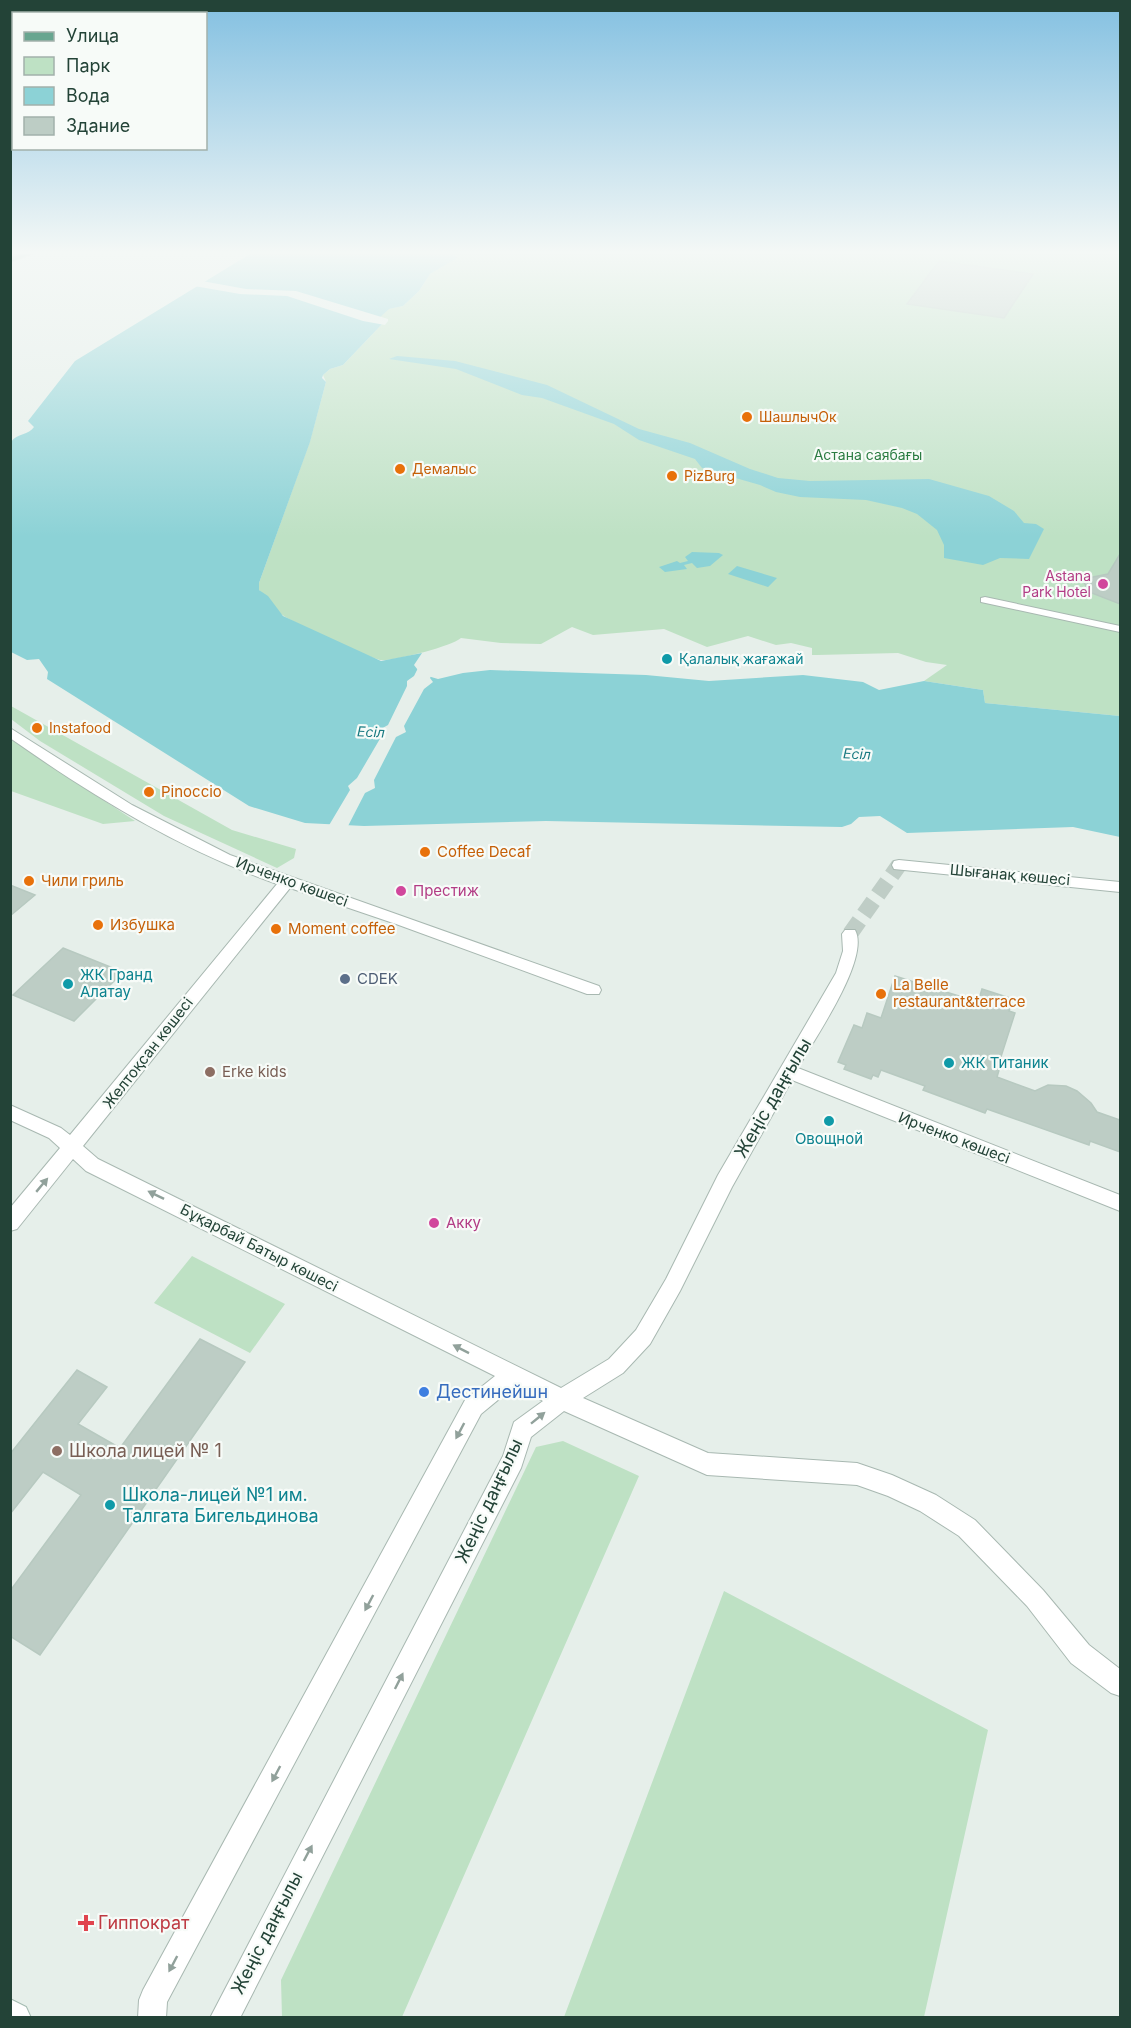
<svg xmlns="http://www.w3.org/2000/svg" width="1131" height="2028" viewBox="0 0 1131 2028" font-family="Inter,sans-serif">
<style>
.green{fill:#bee1c4}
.water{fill:#8cd2d6}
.pier{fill:#e6efea}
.building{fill:#bdcdc5;stroke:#b7c9c0;stroke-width:1.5}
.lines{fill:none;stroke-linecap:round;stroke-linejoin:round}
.minor-tunnel{stroke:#bfcdc6;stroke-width:16;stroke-dasharray:16 8;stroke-linecap:butt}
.minor-casing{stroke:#a8b8b1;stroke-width:2}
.secondary-casing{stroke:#a3bbb1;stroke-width:2}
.primary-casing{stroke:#c1cac7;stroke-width:2}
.minor{fill:#fff;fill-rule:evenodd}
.secondary{fill:#fff;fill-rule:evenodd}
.primary{fill:#68a690;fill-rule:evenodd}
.oneway{fill:#91a19b}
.food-dot{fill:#e8710a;stroke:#f7fbf8;stroke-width:2}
.hotel-dot{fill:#d1479c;stroke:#f7fbf8;stroke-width:2}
.culture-dot{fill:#0f9aa8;stroke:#f7fbf8;stroke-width:2}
.service-dot{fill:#5c6f8a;stroke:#f7fbf8;stroke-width:2}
.education-dot{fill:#8d6e63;stroke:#f7fbf8;stroke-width:2}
.shop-dot{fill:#3f7fe0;stroke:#f7fbf8;stroke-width:2}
.health-dot{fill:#e0444e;stroke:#f7fbf8;stroke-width:2}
.labels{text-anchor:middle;stroke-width:4.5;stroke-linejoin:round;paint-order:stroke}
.far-food-label{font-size:14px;fill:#c56008;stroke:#f7fbf8;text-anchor:start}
.far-park-label{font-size:14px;fill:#2b7c42;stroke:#f7fbf8}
.far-hotel-label{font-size:14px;fill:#b23c85;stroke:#f7fbf8;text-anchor:end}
.far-culture-label{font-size:14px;fill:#0d838f;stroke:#f7fbf8;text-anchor:start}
.far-water-label{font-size:14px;font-style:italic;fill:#1a7b82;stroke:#f7fbf8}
.food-label{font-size:15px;fill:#c56008;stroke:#f7fbf8;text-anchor:start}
.street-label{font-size:15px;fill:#234337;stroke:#f7fbf8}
.hotel-label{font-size:15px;fill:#b23c85;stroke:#f7fbf8;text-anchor:start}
.culture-label{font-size:15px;fill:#0d838f;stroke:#f7fbf8;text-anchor:start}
.service-label{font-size:15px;fill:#4e5e75;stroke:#f7fbf8;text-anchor:start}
.education-label{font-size:15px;fill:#785e54;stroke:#f7fbf8;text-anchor:start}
.near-street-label{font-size:18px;fill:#234337;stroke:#f7fbf8}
.near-shop-label{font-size:18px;fill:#366cbe;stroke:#f7fbf8;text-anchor:start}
.near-education-label{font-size:18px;fill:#785e54;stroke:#f7fbf8;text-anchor:start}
.near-culture-label{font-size:18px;fill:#0d838f;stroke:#f7fbf8;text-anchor:start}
.near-health-label{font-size:18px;fill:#be3a42;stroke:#f7fbf8;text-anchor:start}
</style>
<rect width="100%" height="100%" fill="#e6efea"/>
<path class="green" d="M456,254H1120V716L985,703L983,690L924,681L947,665L926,662L898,653L817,655H812V648L791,643L776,645L748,636L707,647L664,629L593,635L572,627L541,644L501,643L461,638C452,646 395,661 381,660C374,660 294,623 284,616C273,610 269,597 259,590V583L310,441L326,382L323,375L330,369L343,365L385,321L377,319L388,309L403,306L419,291L430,274L456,258Z
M11,706L232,830L296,849L294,858L277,868L164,816L40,741L11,719Z
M11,739L135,821L103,824L11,791Z
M192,1256L285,1304L250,1353L154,1303Z
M563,1441L639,1476L402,2017H282L281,1980L536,1447Z
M724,1591L988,1730L924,2017H564Z"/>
<path class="water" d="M250,254H457L455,255L457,258L430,274L419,291L403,306L389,309L378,319L385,321L343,365L330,369L323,375L322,378L326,382L310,442L259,583V590L268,596L283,616L381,661L422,653L414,665L421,674L438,679L463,673L490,670L646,675L709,681L803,675L863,682L879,690L924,681L983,690L985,703L1120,716V837L1073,827L907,833L880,816L859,817L851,824L842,827L546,821L364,826L305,823L249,806L47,679L48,672L39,659L27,660L11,652V442C17,433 29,435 34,427L28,421L75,361Z
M397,356L455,361L547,385L639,429L690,443L750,469L778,478L810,481L929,479L989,496L1014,511L1024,523L1036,524L1044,529L1029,559L1000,558L983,565L944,558V545L937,530L917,514L902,508L866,500L800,497L776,492L760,485L711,471L702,468L695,459L639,440L614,424L542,398L522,395L456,369L389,359Z
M692,552L719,553L723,555L710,566L697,568L692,563L684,565L687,569L665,572L659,567L677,561L680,563L688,561L685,557Z
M737,566L777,578L768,587L728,574Z"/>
<path class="pier" d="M202,281L246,289L296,291L388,319V321L385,325L363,321L287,296L240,294L194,286Z
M419,666L423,671L432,674L430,678L433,682L424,689L404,726L406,732L396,737L374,780L375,788L365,793L347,828L328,827L350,790L348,786L357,778L381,737L379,733L381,729L388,725L407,686V681L414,676Z"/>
<path class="building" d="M939,261L1033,274L1004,318L907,304Z
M1120,554V604L1089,592L1084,582L1088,578L1108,574Z
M10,885L35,895L10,916Z
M63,948L123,972L74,1021L13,995Z
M895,976L978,1002L982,989L1013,999L1009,1011L1015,1013L998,1066L1000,1067L997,1077L1035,1091L1048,1085L1066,1086L1077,1091L1091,1103L1097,1112L1120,1120V1152L1090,1141L1089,1145L987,1109L985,1113L923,1090L925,1086L881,1070L878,1077L873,1075L871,1079L844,1069L846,1065L838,1062L854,1025L862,1028L867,1013L881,1018Z
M200,1339L245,1362L40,1655L10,1636V1591L81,1495L43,1472L10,1514V1454L77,1370L107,1387L78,1424L120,1448Z"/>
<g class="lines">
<path class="minor-tunnel" d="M850,934L899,865"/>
<defs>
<path id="minor" d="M985,597L1120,626V632L981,602V598Z
M10,728L132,805L230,855L599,986L601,990L599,994H587L396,924L290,888L83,1146L98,1159L561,1388L609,1359L636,1330L666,1279L718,1175L836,973L843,951L842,934L845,930H855C871,958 813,1041 798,1068L1120,1195V1211L792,1080L732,1187L680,1291L650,1344L623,1373L583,1398L708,1453L857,1463L892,1475L936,1495L975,1520L1043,1590L1089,1645L1120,1669V1696L1111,1693L1071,1663L1027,1606L959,1536L920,1511L888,1496L857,1485L707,1475L564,1411L531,1437L521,1468L240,2018H210L503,1456L514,1422L543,1401L515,1386L481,1414L167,2002L166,2018H138L139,2000L143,1990L465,1400L495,1376L86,1171L73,1159L17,1229L10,1231V1208L60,1148L49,1138L10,1120V1105L61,1128L70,1135L277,884C181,850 94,797 10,738Z
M899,860L1120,882V892L894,869L892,865L894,861Z"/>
<path id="secondary" d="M10,1999L26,2007L31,2018H10Z"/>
<path id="primary" d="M22,254H32L10,262V257Z"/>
</defs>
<use href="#minor" class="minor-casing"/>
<use href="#secondary" class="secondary-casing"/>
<use href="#primary" class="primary-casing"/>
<use href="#minor" class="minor"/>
<use href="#secondary" class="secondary"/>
<use href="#primary" class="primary"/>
</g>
<defs><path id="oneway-solid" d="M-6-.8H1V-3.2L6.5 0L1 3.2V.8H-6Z" transform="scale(1.5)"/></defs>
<g class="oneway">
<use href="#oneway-solid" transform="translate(42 1185) rotate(-50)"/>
<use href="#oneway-solid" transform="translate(156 1195) rotate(-154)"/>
<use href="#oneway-solid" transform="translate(461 1349) rotate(-153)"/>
<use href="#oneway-solid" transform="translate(538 1418) rotate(-39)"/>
<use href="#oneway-solid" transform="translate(460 1431) rotate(118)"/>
<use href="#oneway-solid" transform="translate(369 1603) rotate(118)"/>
<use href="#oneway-solid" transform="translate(399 1681) rotate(-63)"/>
<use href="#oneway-solid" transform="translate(276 1774) rotate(118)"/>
<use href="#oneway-solid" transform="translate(308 1853) rotate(-62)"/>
<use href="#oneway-solid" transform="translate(173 1964) rotate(118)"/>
</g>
<linearGradient id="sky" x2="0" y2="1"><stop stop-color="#83c0e1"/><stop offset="0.47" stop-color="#f4f8f6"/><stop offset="1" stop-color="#f4f8f6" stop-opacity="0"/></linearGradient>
<rect width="1131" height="537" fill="url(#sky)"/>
<g class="food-dot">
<circle cx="747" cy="417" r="6"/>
<circle cx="400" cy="469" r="6"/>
<circle cx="672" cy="476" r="6"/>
<circle cx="37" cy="728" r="6"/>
<circle cx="149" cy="792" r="6"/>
<circle cx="425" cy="852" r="6"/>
<circle cx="29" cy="881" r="6"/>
<circle cx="98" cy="925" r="6"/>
<circle cx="276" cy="929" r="6"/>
<circle cx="881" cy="994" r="6"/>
</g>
<g class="hotel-dot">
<circle cx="1103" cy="584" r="6"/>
<circle cx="401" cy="891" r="6"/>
<circle cx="434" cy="1223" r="6"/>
</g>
<g class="culture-dot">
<circle cx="667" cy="659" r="6"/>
<circle cx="68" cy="984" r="6"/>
<circle cx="949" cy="1063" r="6"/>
<circle cx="829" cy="1121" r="6"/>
<circle cx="110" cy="1505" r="6"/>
</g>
<circle class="service-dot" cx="345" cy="979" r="6"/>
<g class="education-dot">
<circle cx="210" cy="1072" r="6"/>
<circle cx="57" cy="1451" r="6"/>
</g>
<circle class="shop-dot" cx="424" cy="1392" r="6"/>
<path class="health-dot" d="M83 1914h6v6h6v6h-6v6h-6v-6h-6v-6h6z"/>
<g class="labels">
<g class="far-food-label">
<text x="759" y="422">ШашлычОк</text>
<text x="412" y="474">Демалыс</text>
<text x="684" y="481">PizBurg</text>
<text x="49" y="733">Instafood</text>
</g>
<g class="far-park-label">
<text x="868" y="460">Астана саябағы</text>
</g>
<g class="far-hotel-label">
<text x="1091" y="581">Astana<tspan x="1091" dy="16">Park Hotel</tspan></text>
</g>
<g class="far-culture-label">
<text x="679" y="664">Қалалық жағажай</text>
</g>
<g class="far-water-label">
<text transform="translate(371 732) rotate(3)" y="5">Есіл</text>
<text transform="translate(857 754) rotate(3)" y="5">Есіл</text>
</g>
<g class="food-label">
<text x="161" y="797">Pinoccio</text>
<text x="437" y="857">Coffee Decaf</text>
<text x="41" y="886">Чили гриль</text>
<text x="110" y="930">Избушка</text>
<text x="288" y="934">Moment coffee</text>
<text x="893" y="990">La Belle<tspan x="893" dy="17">restaurant&amp;terrace</tspan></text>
</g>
<g class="street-label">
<text transform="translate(1010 875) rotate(5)" y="5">Шығанақ көшесі</text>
<text transform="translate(292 882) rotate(20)" y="5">Ирченко көшесі</text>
<text transform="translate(148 1053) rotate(-52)" y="5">Желтоқсан көшесі</text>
<text transform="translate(954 1138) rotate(21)" y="5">Ирченко көшесі</text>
<text transform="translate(259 1248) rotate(27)" y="5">Бұқарбай Батыр көшесі</text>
</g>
<g class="hotel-label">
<text x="413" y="896">Престиж</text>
<text x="446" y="1228">Акку</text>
</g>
<g class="culture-label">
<text x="80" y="980">ЖК Гранд<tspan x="80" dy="17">Алатау</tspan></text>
<text x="961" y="1068">ЖК Титаник</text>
<text x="829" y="1144" text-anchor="middle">Овощной</text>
</g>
<g class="service-label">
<text x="357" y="984">CDEK</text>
</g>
<g class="education-label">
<text x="222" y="1077">Erke kids</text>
</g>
<g class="near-street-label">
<text transform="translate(773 1098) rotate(-60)" y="6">Жеңіс даңғылы</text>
<text transform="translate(489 1501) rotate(-65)" y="6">Жеңіс даңғылы</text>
<text transform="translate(267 1933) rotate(-63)" y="6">Жеңіс даңғылы</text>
</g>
<g class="near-shop-label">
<text x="436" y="1398">Дестинейшн</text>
</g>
<g class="near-education-label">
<text x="69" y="1457">Школа лицей № 1</text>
</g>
<g class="near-culture-label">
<text x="122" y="1501">Школа-лицей №1 им.<tspan x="122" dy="21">Талгата Бигельдинова</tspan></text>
</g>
<g class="near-health-label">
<text x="98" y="1929">Гиппократ</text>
</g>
</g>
<rect width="1131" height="2028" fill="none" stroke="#234337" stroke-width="24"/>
<rect x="12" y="12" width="195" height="138" fill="#f7fbf8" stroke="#a2b1ab" stroke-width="1.5"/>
<rect x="24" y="32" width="30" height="9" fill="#68a690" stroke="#a2b1ab" stroke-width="1.5"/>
<text x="66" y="42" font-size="18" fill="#234337">Улица</text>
<rect x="24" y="57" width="30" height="18" fill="#bee1c4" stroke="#a2b1ab" stroke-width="1.5"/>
<text x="66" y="72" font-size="18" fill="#234337">Парк</text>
<rect x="24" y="87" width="30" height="18" fill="#8cd2d6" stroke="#a2b1ab" stroke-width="1.5"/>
<text x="66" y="102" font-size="18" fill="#234337">Вода</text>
<rect x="24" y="117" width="30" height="18" fill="#bdcdc5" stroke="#a2b1ab" stroke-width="1.5"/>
<text x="66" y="132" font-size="18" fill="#234337">Здание</text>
</svg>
